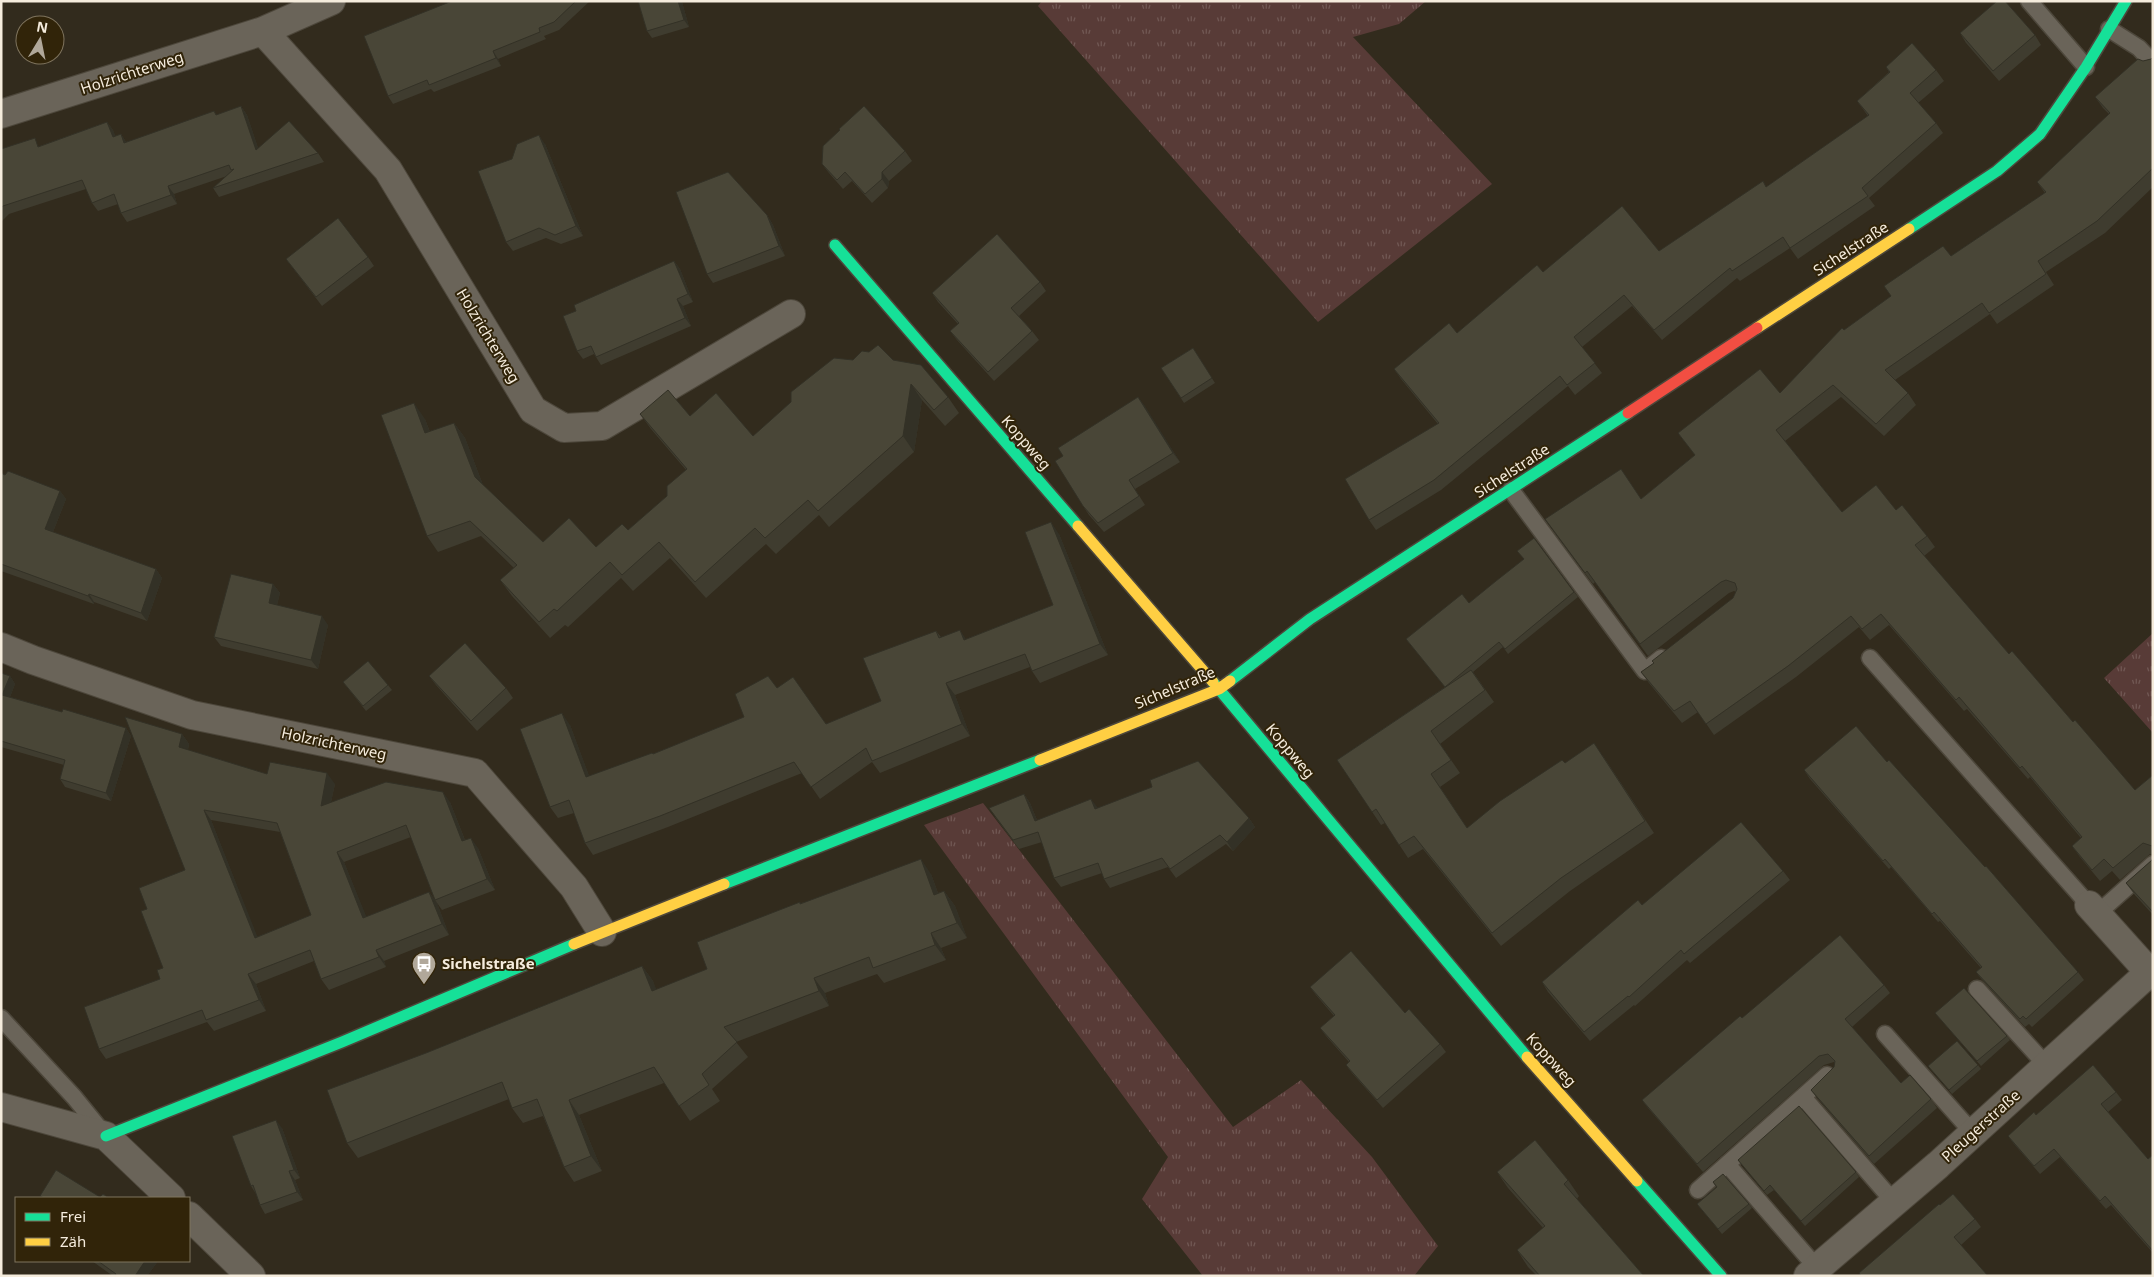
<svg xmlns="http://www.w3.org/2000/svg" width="2154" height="1277" viewBox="0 0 2154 1277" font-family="'Noto Sans',sans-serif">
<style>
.grass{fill:url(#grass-tufts)}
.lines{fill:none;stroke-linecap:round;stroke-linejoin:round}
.lane-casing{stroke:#4d473b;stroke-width:19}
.street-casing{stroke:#4d473b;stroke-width:30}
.fast-casing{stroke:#4d473b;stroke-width:14}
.slow-casing{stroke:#4d473b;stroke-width:14}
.jam-casing{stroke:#4d473b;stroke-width:14}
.lane{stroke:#6a6459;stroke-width:16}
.street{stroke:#6a6459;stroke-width:28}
.fast{stroke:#16e098;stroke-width:11}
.slow{stroke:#ffcf43;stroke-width:11}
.jam{stroke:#f24e42;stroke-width:11}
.wall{fill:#3f3c2f;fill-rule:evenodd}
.shaded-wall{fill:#333126}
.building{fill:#494637;stroke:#333126;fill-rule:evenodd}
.labels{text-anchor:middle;stroke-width:4;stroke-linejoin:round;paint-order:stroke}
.street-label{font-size:15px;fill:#f5ecdd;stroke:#312409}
.poi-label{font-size:15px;font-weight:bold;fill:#f5ecdd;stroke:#312409;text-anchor:start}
</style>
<defs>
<pattern id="grass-tufts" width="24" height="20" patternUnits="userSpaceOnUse" patternTransform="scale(1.25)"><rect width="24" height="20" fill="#583b37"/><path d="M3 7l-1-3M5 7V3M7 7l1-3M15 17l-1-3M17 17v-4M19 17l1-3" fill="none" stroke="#715854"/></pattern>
</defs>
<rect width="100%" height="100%" fill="#322b1d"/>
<path class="grass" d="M1042,1H1426L1399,24L1353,37L1492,184L1318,322L1038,6Z
M2153,633V733L2104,678Z
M983,803L1233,1127L1301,1080L1372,1157L1438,1246L1414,1276H1203L1142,1199L1168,1157L924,825Z"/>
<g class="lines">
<defs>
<path id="lane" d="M2029,1L2086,67
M2109,29L2139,48L2153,63
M1511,490L1645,671L1661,658
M1870,658L2089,905
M2097,914L2153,864
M1977,989L2047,1066
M1,1018L74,1097L104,1134
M1885,1034L1973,1133
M1803,1097L1894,1202
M1727,1164L1817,1268
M1698,1190L1827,1075"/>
<path id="street" d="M263,31L388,170L533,410L564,428L602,426L791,314
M1,114L263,31L331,1
M1,647L33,660L192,715L475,773L574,887L602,932
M2089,905L2149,972
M1,1107L106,1136L171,1198
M189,1216L251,1276
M1808,1276L1938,1165L2153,969"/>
<path id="fast" d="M1909,229L1997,171L2040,134L2086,67L2126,1
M835,245L1078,526
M1230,681L1310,619L1628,413
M1213,682L1527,1057
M724,884L1040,760
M106,1136L342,1042L574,944
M1637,1181L1721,1276"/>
<path id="slow" d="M1757,328L1909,229
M1078,526L1213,682
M1040,760L1219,689L1230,681
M574,944L724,884
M1527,1057L1637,1181"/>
<path id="jam" d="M1628,413L1757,328"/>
</defs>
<use href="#lane" class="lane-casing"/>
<use href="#street" class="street-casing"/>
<use href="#fast" class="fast-casing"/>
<use href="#slow" class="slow-casing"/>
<use href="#jam" class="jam-casing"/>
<use href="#lane" class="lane"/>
<use href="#street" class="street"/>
<use href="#fast" class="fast"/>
<use href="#slow" class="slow"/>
<use href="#jam" class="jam"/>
</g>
<path class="wall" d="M452,1H590L559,30L544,36L546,39L498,59L501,66L434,92L431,89L393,104L388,96Z
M638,1H685L682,2L689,27L652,38L647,31Z
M1960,33L2035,35L2041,45L1999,81L1966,43Z
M2153,57V187L2105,233L2046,272L2054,285L1997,324L1990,314L1895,380L1908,393L1916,405L1884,436L1841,397L1785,441L1842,512L1896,510L1927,536L1935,547L1924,556L2009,654L2135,790L2153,775V855L2150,854L2120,880L2112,871L2100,881L2080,857L2072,846L2081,838L2030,777L2028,779L1967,709L1964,711L1889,625L1870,640L1859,627L1796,677L1714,735L1698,712L1682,723L1649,683L1641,672L1654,663L1733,598L1736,592L1734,591L1729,593L1648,656L1595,582L1593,584L1553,531L1629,481L1641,499L1695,455L1678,433L1780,393L1844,330L1951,256L2045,193L2037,182L2109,114L2103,108L2095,97L2143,61L2151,59Z
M1886,67L1936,70L1944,81L1918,103L1936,123L1943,133L1869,198L1875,206L1798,259L1790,248L1740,281L1737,278L1662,340L1632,306L1582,347L1602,373L1575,395L1568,386L1441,490L1376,530L1369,520L1438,424L1401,379L1394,369L1457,333L1543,272L1659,251L1766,187L1868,116L1857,101L1889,72Z
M241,106L247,115L258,148L318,153L324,162L219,197L213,188L227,176L174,194L177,204L127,222L121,213L118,204L98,211L92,203L86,189L9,214L1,222V149L40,146L107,122L113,130L115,136L121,134L126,142L217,115Z
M839,129L905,151L912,161L889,181L888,188L872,203L852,181L843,189L829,173L822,164L840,131Z
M545,144L583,236L561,244L546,238L513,251L506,242L512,159Z
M767,215L773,225L785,256L713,283L707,274Z
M368,257L374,266L322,306L286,259Z
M674,261L680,269L693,302L683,306L691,326L601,365L594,354L583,359L577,351L576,311Z
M1040,282L1046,291L1019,316L1032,331L1039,340L994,381L957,340L950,331L958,324L938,302L932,293Z
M1193,348L1215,383L1184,403L1161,368Z
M853,360H893L948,397L959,413L945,426L922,400L914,452L829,527L819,515L776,554L766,544L706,598L670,558L633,591L621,578L568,627L565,625L550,638L512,596L500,580L514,568L481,536L438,552L427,536L425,419L430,432L454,423L465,438L483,485L543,542L596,547L628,530L667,496L686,470L651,429L640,414L690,416L753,436Z
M1138,397L1180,462L1135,489L1145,505L1104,532L1089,515L1083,506L1063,456Z
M1,473L5,475L60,491L66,499L53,532L156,569L162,578L147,621L94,602V604L1,571Z
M1059,534L1108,655L1040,683L1032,671L1030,667L955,695L970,736L880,773L872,762L820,799L802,773L668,827L593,855L585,843L574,813L558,818L550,807L570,725L589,776L653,754L744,717L826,724L881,701L936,631L941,637L966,639L1053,605Z
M1534,538L1578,597L1508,654L1503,647L1473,672L1494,702L1440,744L1460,773L1440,787L1467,828L1565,763L1603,756L1654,833L1570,891L1501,946L1423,849L1408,858L1385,823L1381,825L1337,760L1445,687L1406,639L1469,603L1524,559Z
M273,584L280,593L277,605L328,625L318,669L221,646L214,637Z
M1,673L10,676L15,684L10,697L62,712L126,728L131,736L111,801L65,787L60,779L64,765L1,747Z
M429,676L506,688L513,698L477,731L436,685Z
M343,682L388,685L392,690L366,711Z
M182,734L189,744L188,750L267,774L335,784L331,802H450L465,840L478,848L495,890L442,910L435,900L411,837L344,862L366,917L429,892L437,903L449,935L384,961L386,967L329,990L321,979L314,961L256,984L266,1011L214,1031L207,1022L106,1059L99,1049L160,979L163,968L147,909L185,870ZM211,820L280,832L311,915L257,937Z
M1887,762L1985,867L2078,972L2084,980L2032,1027L2029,1024L2025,1027L1982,980L1976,972L1981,968L1940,921L1938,922L1891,867L1889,869L1810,779L1804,770Z
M1024,794L1030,803L1037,820L1098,808L1249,818L1255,827L1233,851L1226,844L1176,878L1168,867L1110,888L1104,879L1102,873L1061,887L1054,878L1042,842L1019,849L995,817Z
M2153,858V915L2134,894L2126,883L2152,860Z
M1783,871L1790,880L1690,963L1687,960L1635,1006L1634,1005L1590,1041L1548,992L1542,982L1642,905Z
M931,874L938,893L944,891L955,906L967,938L941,948L946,960L884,983L877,974L825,993L829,1006L736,1042L748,1057L712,1089L720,1101L690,1121L664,1083L579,1115L602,1171L574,1182L564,1167L543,1116L523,1123L512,1108L509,1099L358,1158L347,1143L426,1053L642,966L653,981L656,990L707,969L801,903Z
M1884,985L1890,993L1852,1027L1901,1083L1931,1099L1937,1108L1874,1164L1817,1098L1811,1090L1834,1067L1835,1063L1834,1062L1824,1065L1703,1172L1648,1108L1642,1100L1742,1018Z
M1310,987L1405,1013L1440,1044L1446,1052L1383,1108L1352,1073L1346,1065L1349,1062L1326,1036L1320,1028L1334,1016L1316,995Z
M1935,1013L2007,1036L2010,1040L1981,1066Z
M1978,1065L1981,1069L1952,1094L1928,1066Z
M2116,1092L2122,1100L2108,1112L2148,1159L2153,1155V1253L2111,1205L2106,1209L2060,1157L2040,1174L2014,1144L2008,1136L2036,1115Z
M282,1128L300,1178L295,1180L303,1200L265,1214L260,1205L256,1194L251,1186Z
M1738,1160L1856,1172L1859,1177L1805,1226L1774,1190L1767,1195Z
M1497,1172L1568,1180L1579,1196L1577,1199L1644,1276H1537L1528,1267L1517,1250L1543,1228L1508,1188Z
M1713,1182L1749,1204L1752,1208L1722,1234L1697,1204L1716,1187Z
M1940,1205L1975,1219L1981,1227L1961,1245L1859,1273Z
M92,1261H158L147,1276H113Z"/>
<path class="shaded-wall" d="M678,1H681L682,2L689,27L684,20Z
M493,51L498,59L501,66L496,58Z
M241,106L247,115L262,159L256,150Z
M107,122L113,130L119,145L113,137Z
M121,134L126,142L124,143Z
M539,135L545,144L583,236L576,226Z
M882,172L889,181L888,188L882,179Z
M168,186L174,194L177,204L171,195Z
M767,215L773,225L785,256L779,246Z
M674,261L680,269L693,302L688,294Z
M677,299L683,306L691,326L685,318Z
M911,384L922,400L914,452L903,436Z
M1138,397L1145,406L1180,462L1173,453Z
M414,403L425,419L436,449L425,433Z
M454,423L465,438L486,493L475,477Z
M60,491L66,499L51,537L45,529Z
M1051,522L1059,534L1108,655L1100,644Z
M156,569L162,578L147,621L141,613Z
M273,584L280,593L275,613L269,603Z
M89,594L94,602V604L88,596Z
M322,616L328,625L318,669L311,660Z
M960,630L968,642L964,640Z
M10,676L15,684L8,702L2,695Z
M946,683L955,695L970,736L962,724Z
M562,713L570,725L594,789L586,777Z
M126,728L131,736L111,801L106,793Z
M182,734L189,744L186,757L179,747Z
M327,773L335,784L328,816L321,806Z
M443,792L450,802L469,851L462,841Z
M1024,794L1030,803L1041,830L1035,821Z
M1091,799L1098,808L1095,809Z
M204,810L211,820L262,948L255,938Z
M1249,818L1255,827L1233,851L1227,842Z
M471,838L478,848L495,890L487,879Z
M337,852L344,862L371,928L363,918Z
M921,859L931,874L944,910L934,895Z
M944,891L955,906L967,938L957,923Z
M429,892L437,903L449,935L442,924Z
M931,933L941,948L946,960L935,945Z
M376,950L384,961L386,967L379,957Z
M642,966L653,981L663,1007L652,991Z
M248,974L256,984L266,1011L259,1000Z
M814,978L825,993L829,1006L819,991Z
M569,1100L579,1115L602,1171L591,1156Z
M276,1120L282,1128L300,1178L294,1170Z
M289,1171L295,1180L303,1200L297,1192Z
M145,1261H158L147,1276H135Z"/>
<path class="building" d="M452,1H576L554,22L539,28L540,32L493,51L496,58L429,85L427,80L388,96L364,36Z
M638,1H678L684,20L647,31Z
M1997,1H2005L2035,35L1993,71L1960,33Z
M1912,43L1936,70L1910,93L1936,123L1862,188L1868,196L1790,248L1783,237L1732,271L1730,268L1654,330L1624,295L1574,337L1595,363L1567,385L1560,376L1434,480L1369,520L1345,479L1439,423L1394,369L1449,323L1457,333L1537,265L1543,272L1622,206L1659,251L1763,181L1766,187L1869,115L1857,101L1890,72L1886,67Z
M2153,57V168L2097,221L2038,261L2046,274L1989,313L1982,303L1885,370L1908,393L1876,424L1833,385L1776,430L1842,512L1876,485L1896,510L1902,505L1927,536L1915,545L2009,654L2012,651L2073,722L2075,720L2135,790L2153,775V847L2152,846L2143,843L2113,868L2104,859L2092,870L2072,846L2082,837L2022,766L2020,768L1959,697L1956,700L1881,614L1862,629L1851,616L1788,666L1706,724L1690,701L1674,711L1641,672L1654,663L1652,661L1733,598L1737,589L1735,583L1726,580L1721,582L1640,644L1587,571L1585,573L1545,519L1621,469L1641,499L1695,455L1678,433L1760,369L1780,393L1842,328L1844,330L1891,296L1884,286L1943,246L1951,256L2046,192L2037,182L2110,113L2095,97L2138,59L2143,61L2151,59Z
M241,106L256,150L289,121L318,153L213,188L234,169L231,170L229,165L168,186L171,195L121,213L114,194L92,203L82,180L3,206L1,208V149L35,138L38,147L107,122L113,137L121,134L124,143L214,111L216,115Z
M864,106L905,151L882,172V179L865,194L845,172L837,180L822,164L823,146L840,130L839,129Z
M539,135L576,226L555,235L539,228L506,242L478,171L512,159L517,144Z
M728,172L767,215L779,246L707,274L676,192Z
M338,218L368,257L316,297L286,259Z
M997,234L1040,282L1011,308L1032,331L988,372L950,331L959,323L932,293Z
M674,261L688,294L677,299L685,318L596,357L591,346L577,351L563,316L576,311L574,305Z
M878,345L893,360L921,365L948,397L934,410L911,384L903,436L818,511L808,500L765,538L755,528L695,582L659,542L622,575L610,562L557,611L554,609L539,622L500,580L517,565L470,521L427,536L381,415L414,403L425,433L454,423L475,477L543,542L569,518L596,547L622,524L628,530L667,496V486L687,469L640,414L668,390L690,416L716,393L753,436L791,402V392L834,358L853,360L862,351L869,352Z
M1193,348L1212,378L1181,398L1161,368Z
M1138,397L1173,453L1129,480L1139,496L1098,523L1083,506L1055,461L1063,456L1058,448Z
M8,471L60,491L45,529L156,569L141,613L89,594L88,596L1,564V473L5,475Z
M1051,522L1100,644L1032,671L1025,654L946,683L962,724L872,761L866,748L811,787L794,762L660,816L585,843L569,800L550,807L520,729L562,713L586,777L652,753L653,754L744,717L735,694L768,676L777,688L793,677L826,724L881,701L863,658L936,631L939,638L960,630L964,640L1053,605L1025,532Z
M1534,538L1574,592L1505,649L1499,642L1445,687L1406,639L1462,594L1469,603L1496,581L1524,559L1517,551Z
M231,574L273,584L269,603L322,616L311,660L214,637Z
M465,643L506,688L471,721L429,676Z
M368,661L388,685L363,706L343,682Z
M1471,670L1485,690L1431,731L1451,760L1431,774L1467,828L1500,801L1562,760L1565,763L1594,743L1645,821L1561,878L1492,933L1414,836L1399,845L1376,809L1372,812L1337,760Z
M1,673L10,676L2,695L62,712L63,709L126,728L106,793L60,779L65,760L1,741Z
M125,717L182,734L179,747L267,774L270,762L327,773L321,806L386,782L443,792L462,841L471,838L487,879L435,900L406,825L337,852L363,918L429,892L442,924L376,950L379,957L321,979L310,950L248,974L259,1000L206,1020L202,1010L99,1049L84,1007L160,979L157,970L163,968L141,911L147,909L139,888L185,870ZM204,810L277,823L311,915L255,938Z
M1856,726L1887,762L1889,760L1985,867L1986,866L2078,972L2026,1019L2023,1016L2020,1019L1976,972L1982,967L1934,912L1932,914L1885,859L1883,861L1804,770Z
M1198,761L1249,818L1227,842L1220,835L1170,869L1162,858L1104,879L1098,863L1054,878L1038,832L1013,840L989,808L1024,794L1035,821L1091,799L1095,809L1152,787L1150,780Z
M1741,822L1783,871L1684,954L1681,950L1629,997L1628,996L1584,1032L1542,982L1638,900L1642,905Z
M2153,858V911H2152L2126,883L2152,860Z
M921,859L934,895L944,891L957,923L931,933L935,945L873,968L869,957L814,978L819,991L724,1027L737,1042L702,1074L709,1085L679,1106L654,1067L569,1100L591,1156L564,1167L537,1099L512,1108L502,1082L347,1143L327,1090L426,1053L642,966L652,991L707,969L697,942L800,902V904Z
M1840,935L1884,985L1845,1019L1901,1083L1910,1075L1931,1099L1869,1156L1811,1090L1834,1067L1835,1061L1828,1054L1819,1056L1697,1164L1642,1100L1740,1016L1742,1018Z
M1351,951L1405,1013L1409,1009L1440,1044L1377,1100L1346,1065L1350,1061L1320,1028L1335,1015L1310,987Z
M1964,988L2007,1036L1977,1061L1935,1013Z
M1957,1041L1978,1065L1949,1090L1928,1066Z
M2093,1065L2116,1092L2101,1104L2148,1159L2153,1155V1251L2105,1196L2100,1201L2054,1149L2034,1166L2008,1136L2034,1112L2036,1115Z
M1799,1106L1856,1172L1801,1221L1770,1185L1764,1191L1738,1160Z
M276,1120L294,1170L289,1171L297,1192L260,1205L253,1185L251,1186L232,1136Z
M1535,1140L1568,1180L1564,1184L1644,1276H1540L1517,1250L1545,1226L1497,1172Z
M56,1170L100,1197L103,1194L109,1198H44L40,1196Z
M1723,1174L1749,1204L1718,1229L1697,1204L1717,1187L1713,1182Z
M1953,1194L1975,1219L1954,1237L1988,1276H1861L1859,1273L1939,1204L1940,1205Z
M98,1261H145L135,1276H115L116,1274Z"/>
<defs>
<symbol id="bus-pin" viewBox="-11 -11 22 30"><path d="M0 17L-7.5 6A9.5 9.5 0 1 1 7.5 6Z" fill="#b1a89a" stroke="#312409"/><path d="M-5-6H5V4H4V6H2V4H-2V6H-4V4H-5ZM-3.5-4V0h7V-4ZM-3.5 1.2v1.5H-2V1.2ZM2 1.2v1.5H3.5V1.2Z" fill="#fff"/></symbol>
</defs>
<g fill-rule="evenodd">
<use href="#bus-pin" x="410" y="950" width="28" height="38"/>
</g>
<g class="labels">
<g class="street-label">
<text transform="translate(132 73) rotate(-18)" y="5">Holzrichterweg</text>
<text transform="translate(1851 249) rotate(-33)" y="5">Sichelstraße</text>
<text transform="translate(488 336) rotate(59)" y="5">Holzrichterweg</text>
<text transform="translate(1026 443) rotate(49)" y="5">Koppweg</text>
<text transform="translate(1512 471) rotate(-33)" y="5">Sichelstraße</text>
<text transform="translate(1175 688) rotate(-23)" y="5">Sichelstraße</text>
<text transform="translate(334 744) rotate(12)" y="5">Holzrichterweg</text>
<text transform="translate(1290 751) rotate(50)" y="5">Koppweg</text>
<text transform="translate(1551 1060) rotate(48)" y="5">Koppweg</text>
<text transform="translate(1981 1126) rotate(-42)" y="5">Pleugerstraße</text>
</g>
<g class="poi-label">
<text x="442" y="969">Sichelstraße</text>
</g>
</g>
<rect width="2154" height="1277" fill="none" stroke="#f5ecdd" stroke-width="5"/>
<rect x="15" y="1197" width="175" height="65" fill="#312409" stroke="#7f745e"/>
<rect x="25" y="1213" width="25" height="8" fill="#16e098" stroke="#7f745e"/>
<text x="60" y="1222" font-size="15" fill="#f5ecdd">Frei</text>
<rect x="25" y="1238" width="25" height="8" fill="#ffcf43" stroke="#7f745e"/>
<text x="60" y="1247" font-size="15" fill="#f5ecdd">Zäh</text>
<g transform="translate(40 40) rotate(10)"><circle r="24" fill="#312409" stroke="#7f745e"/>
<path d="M0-4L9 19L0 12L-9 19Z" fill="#b1a89a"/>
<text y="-8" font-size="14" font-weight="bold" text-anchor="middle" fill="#f5ecdd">N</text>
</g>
</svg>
